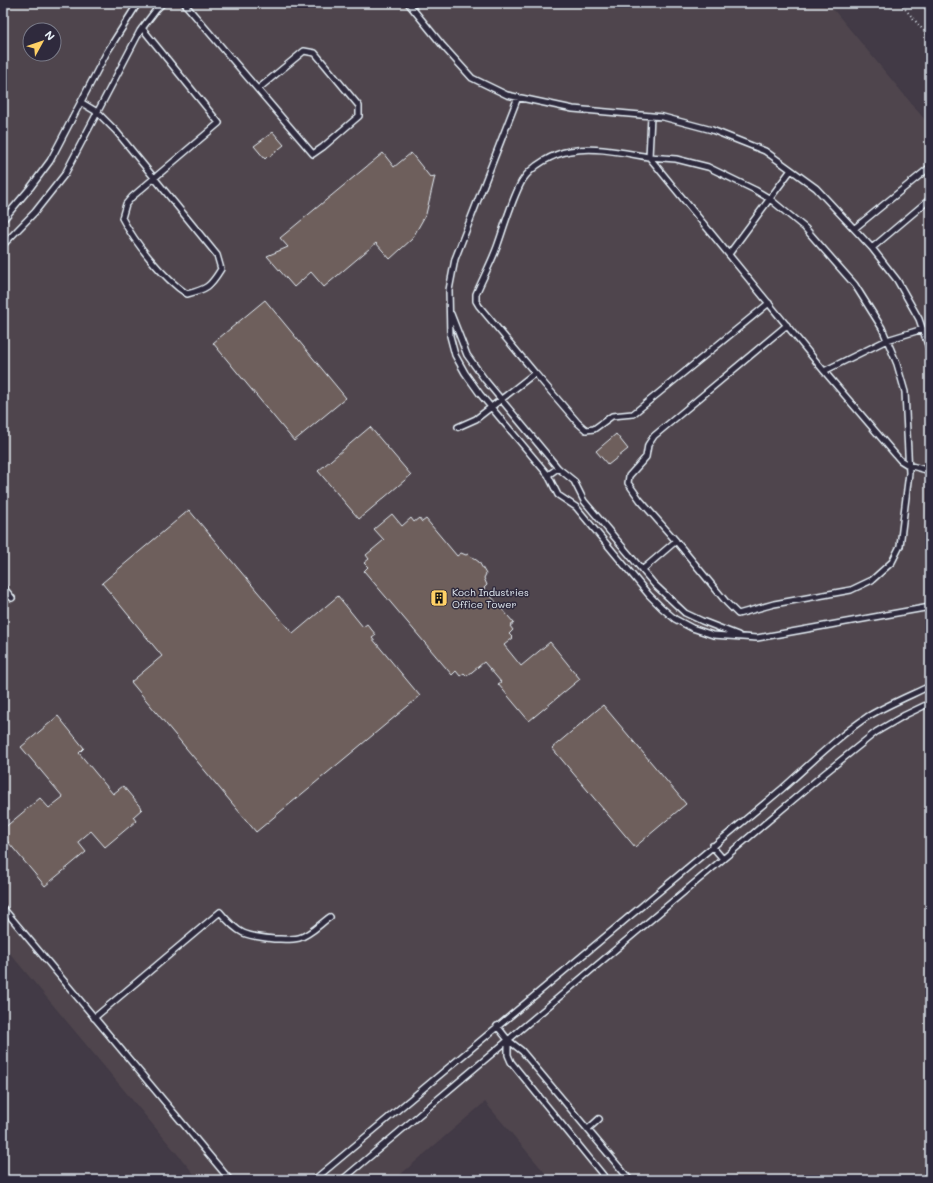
<svg xmlns="http://www.w3.org/2000/svg" width="933" height="1183" viewBox="0 0 933 1183" font-family="Mali,sans-serif">
<style>
.built{fill:#4f454d;fill-rule:evenodd}
.building{fill:#6e5e5c;stroke:#e8f1f8}
.lines{fill:none;stroke-linecap:round;stroke-linejoin:round}
.service-casing{stroke:#e8f1f8;stroke-width:8}
.path{stroke:#e8f1f8;stroke-width:2;stroke-dasharray:1 3;stroke-linecap:butt}
.service{stroke:#2f2a3d;stroke-width:5}
.labels{text-anchor:middle;stroke-width:3;stroke-linejoin:round;paint-order:stroke}
.poi-label{font-size:10px;fill:#e8f1f8;stroke:#2f2a3d;text-anchor:start}
</style>
<rect width="100%" height="100%" fill="#423a46"/>
<filter id="ink" filterUnits="userSpaceOnUse"><feTurbulence type="fractalNoise" baseFrequency=".025" numOctaves="2"/><feDisplacementMap in="SourceGraphic" scale="8" xChannelSelector="R" yChannelSelector="G"/><feConvolveMatrix kernelMatrix="1 2 1 2 8 2 1 2 1" color-interpolation-filters="sRGB"/></filter>
<g filter="url(#ink)">
<path class="built" d="M3,3H828L930,126V1180H551L485,1102L394,1180H199L3,945ZM30,30H54V54H30Z"/>
<path class="building" d="M273,132L284,145L269,157L268,156L265,159L254,146Z
M383,153L394,167L411,153L430,177L435,176L426,214L412,239L390,259L376,243L324,287L311,272L294,287L267,256L288,247L280,238Z
M265,300L346,398L294,441L213,343Z
M370,427L411,475L359,519L318,471Z
M616,434L628,449L608,465L596,451Z
M189,510L293,634L338,596L363,627L367,624L376,635L372,638L420,696L256,832L131,682L162,656L102,583Z
M392,514L402,526L411,518L414,522L419,518L422,522L426,519L457,556L461,553L466,555L468,554L479,562L486,574L484,578L487,585L484,588L514,623L510,626L513,630L509,634L513,638L504,645L521,666L550,642L580,679L529,721L498,684L501,682L484,662L467,676L464,673L460,676L456,671L452,675L364,571L368,567L364,563L369,559L366,555L384,540L374,529Z
M603,705L686,804L635,847L552,748Z
M58,716L84,748L79,753L113,794L123,786L142,809L133,817L136,821L105,847L91,831L78,842L86,852L45,886L3,836V829L40,798L49,808L63,797L21,747Z"/>
<g class="lines">
<defs>
<path id="service" d="M184,3L313,154L323,147L359,116V106L315,53L304,51L258,89
M408,3L443,46L472,78L507,95L573,109L663,117L712,130L765,151L816,188L872,248L897,280L919,319L930,351
M518,97L455,259L449,290L450,336L455,355L465,373L480,394L548,475L558,495L576,507L649,595L662,608L675,619L692,628L713,635L757,638L930,607
M82,103L97,112L116,131L217,255L221,269C210,287 207,289 187,294C163,278 135,243 122,218L126,204L132,197L219,123L142,28
M649,157L824,371L900,460L908,465L930,471
M3,220L30,188L50,161L107,52L138,3
M855,228L930,167
M3,245L35,212L65,174L140,31L156,10L163,3
M872,248L930,199
M729,254L791,170
M451,314L467,355L485,380L558,468L574,481L584,501L654,584L685,613L702,621L738,635
M824,371L887,340L923,329
M535,373L578,423L586,430L594,429L612,416L633,414L769,303
M458,427L476,419L535,373L479,306L476,301V294C483,278 491,263 497,247C505,225 511,201 522,181C532,165 553,154 570,151C596,146 624,153 649,157L651,116
M548,475L558,468
M676,541L640,500L628,483L629,476L646,457L648,445L654,436L787,325
M642,570L676,541L727,603L738,614L774,604L851,590L872,580L892,562L900,546L909,473L905,392L897,364L882,328L855,285L805,228L770,199L755,190L708,167L676,159L649,157
M3,587L12,598
M712,846L723,859
M3,908L230,1180
M94,1018L220,912C239,935 245,936 274,939C282,939 291,940 299,938C310,935 320,924 330,917
M497,1026L508,1040L522,1051L630,1180
M508,1040V1055L511,1062L607,1180
M588,1129L599,1119
M314,1180L783,788C810,764 837,737 867,717C887,705 909,696 930,686
M342,1180L825,773L876,732L905,715L930,703"/>
</defs>
<use href="#service" class="service-casing"/>
<path class="path" d="M900,3L930,38"/>
<use href="#service" class="service"/>
</g>
</g>
<defs>
<symbol id="building-square" viewBox="-11 -11 22 22"><rect x="-9" y="-9" width="18" height="18" rx="4" fill="#ffd166" stroke="#2f2a3d"/><path d="M-4-6H4V6H1V3H-1V6H-4ZM-2.5-4.3h1.7v1.8h-1.7ZM.8-4.3h1.7v1.8H.8ZM-2.5-1h1.7V.8h-1.7ZM.8-1h1.7V.8H.8Z" fill="#111"/></symbol>
</defs>
<g fill-rule="evenodd">
<use href="#building-square" x="429" y="588" width="20" height="20"/>
</g>
<g class="labels">
<g class="poi-label">
<text x="452" y="596">Koch Industries<tspan x="452" dy="12">Office Tower</tspan></text>
</g>
</g>
<rect width="933" height="1183" fill="none" stroke="#2f2a3d" stroke-width="16"/>
<rect x="8" y="8" width="917" height="1167" fill="none" stroke="#e8f1f8" stroke-width="1.5" filter="url(#ink)"/>
<g transform="translate(42 42) rotate(50)"><circle r="19" fill="#2f2a3d" stroke="#797a88"/>
<path d="M0-3L7 15L0 10L-7 15Z" fill="#ffd166"/>
<text y="-6" font-size="11" font-weight="bold" text-anchor="middle" fill="#e8f1f8">N</text>
</g>
</svg>
